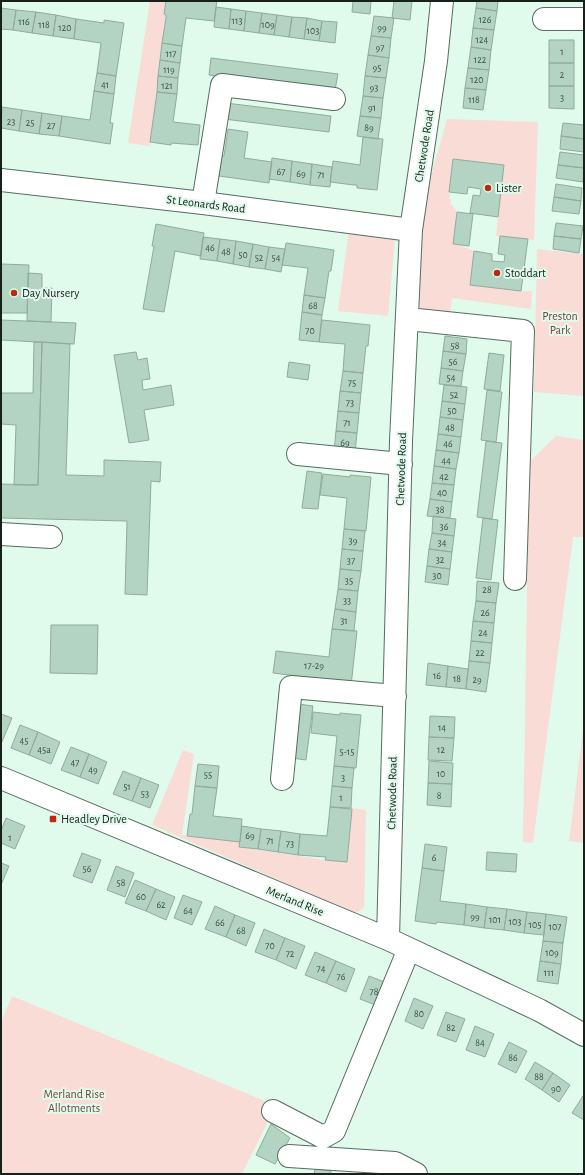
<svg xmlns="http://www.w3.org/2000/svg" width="585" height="1175" viewBox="0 0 585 1175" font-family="'Alegreya Sans',sans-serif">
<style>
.green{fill:#fadcd6}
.building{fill:#b3d4c2;stroke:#92aa9d}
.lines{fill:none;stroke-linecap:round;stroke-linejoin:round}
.minor-casing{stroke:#566d61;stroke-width:24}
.minor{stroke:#fff;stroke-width:22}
.poi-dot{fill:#b72b12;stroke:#e0faeb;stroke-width:1.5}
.labels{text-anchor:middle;stroke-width:4;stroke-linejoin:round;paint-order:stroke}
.number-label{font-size:10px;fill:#3e4d45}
.street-label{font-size:12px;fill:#17201b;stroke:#e0faeb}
.poi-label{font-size:12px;fill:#17201b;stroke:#e0faeb;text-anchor:start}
.park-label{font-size:12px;fill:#77443a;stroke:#e0faeb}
</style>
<rect width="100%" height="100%" fill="#e0faeb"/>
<path class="green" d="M150,1H166L164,14L166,15L150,146L128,143Z
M447,119L538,122L534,240L496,236L504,165L453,159L449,192L451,204L457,212L453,243L474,251L521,291H532L531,309L452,298L449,323L417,320L420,245L424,201Z
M350,222L396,228L388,316L338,311Z
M537,249L584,254V396L534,392Z
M556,436L584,440V537H573L533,843L523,842L529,462Z
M584,721V843L569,841Z
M183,750L194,754L182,835L240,842V847L325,860L347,861L351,808L366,810L364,907L361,910L355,913L152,825Z
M12,996L272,1104L273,1111L242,1174H1V1022Z"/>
<path class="building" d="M166,1H217L214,21L186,18L182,46L162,43L166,18V15L164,14Z
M353,1H371L370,14L352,12Z
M394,1H412L410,20L392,18Z
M477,1H498L497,11L476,8Z
M216,7L231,9L229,29L214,27Z
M1,8L16,10L13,30L1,29Z
M476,8L497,11L494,30L473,28Z
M231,9L246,11L244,31L229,29Z
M16,10L36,12L32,33L13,30Z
M246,11L262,13L259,33L244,31Z
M36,12L56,15L53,36L32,33Z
M262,13L277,15L274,35L259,33Z
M56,15L76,19L74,39L53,36Z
M277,15L292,17L289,37L274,35Z
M374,16L394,18L391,38L371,36Z
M292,17L307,18L304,39L289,37Z
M307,18L322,21L319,41L304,39Z
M76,19L104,23V20L124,23L116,76L97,73L101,43L74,39Z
M322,21L337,22L335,43L319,41Z
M473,28L494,30L491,50L471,47Z
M371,36L391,38L389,58L368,55Z
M549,40H574V63H549Z
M162,43L182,46L180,63L160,60Z
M471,47L491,50L489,70L468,68Z
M368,55L389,58L386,78L365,76Z
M211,58L338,74L335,90L209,75Z
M160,60L180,63L178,78L158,76Z
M549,63H574V86H549Z
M468,68L489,70L486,90L465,88Z
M97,73L116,76L114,94L94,91Z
M158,76L178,78L177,94L157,92Z
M365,76L386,78L383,98L363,96Z
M549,86H574V109L549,108Z
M465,88L486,90L483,110L463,108Z
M94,91L114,94L110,123H113L110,144L59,136L62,116L90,120Z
M157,92L177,94L173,122L200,125L198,145L171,143V145L150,142Z
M363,96L383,98L381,118L360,116Z
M226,103L331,116L329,132L224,119Z
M2,107L22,110L19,131L1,128Z
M22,110L42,113L39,134L19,131Z
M42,113L62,116L59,136L39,134Z
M360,116L381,118L378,139L357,136Z
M563,123L584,125V139L561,136Z
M228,129L248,132L244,158L272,162L269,183L219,176L222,155L224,156Z
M561,136L584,139V152L560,149Z
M363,137L383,139L377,190L357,188V185H354L330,182L333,161L360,165Z
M560,152L584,155V168L558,165Z
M272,158L292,161L290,182L269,179Z
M453,159L504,165L498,217L470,213L473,195L480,196L481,189L468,187L467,194L449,192Z
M292,161L312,164L310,185L290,182Z
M312,164L332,167L330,187L310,185Z
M558,165L584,168L583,182L556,178Z
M556,184L582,188L581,201L554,197Z
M554,197L581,201L579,214L552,211Z
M457,212L473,214L469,246L453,244Z
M556,223L583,226L581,239L554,236Z
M156,224L204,233L201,256L175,251L164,312L143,309L154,246H152Z
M500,236L528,239L521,291L470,285L474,251L492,254V261L504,262L505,255L498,254Z
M554,236L581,239L579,253L553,249Z
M203,237L220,239L217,261L200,259Z
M220,239L236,241L233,264L217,261Z
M236,241L253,244L249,267L233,264Z
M286,243L334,250L331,271H329L325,298L304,295L308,268L282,265Z
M253,244L269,247L265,269L249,267Z
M269,247L285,249L281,272L265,269Z
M1,264L29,265L27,313H1Z
M28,273L42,274V288H52L51,322L27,321Z
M304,295L325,298L322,315L302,312Z
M302,312L322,315L319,342L299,340Z
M1,320L76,323L74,344L1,340Z
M322,320L370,325L368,346H366L363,373L343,371L345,344L319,342Z
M445,336L467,339L466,354L443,351Z
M34,342H42L38,485H14L16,425L1,424V393H33Z
M42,342L70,344L66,475L104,476V460L161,462L160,482L151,481L147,595L125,594L127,521L1,518V484L38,485Z
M443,351L466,354L463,371L441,368Z
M136,352L138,360L147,358L150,379L142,380L143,390L171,385L174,405L144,410L149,440L129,443L114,355Z
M489,353L504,355L500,391L484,389Z
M289,362L310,365L308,380L287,377Z
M441,368L463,371L461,386L439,384Z
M343,371L363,373L361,393L340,391Z
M444,385L467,387L465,404L442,401Z
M487,390L502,392L496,442L481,440Z
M340,391L361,393L359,413L338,411Z
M442,401L465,404L463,420L440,417Z
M338,411L359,413L357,433L336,431Z
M440,417L463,420L461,437L438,434Z
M336,431L357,433L355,453L334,451Z
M438,434L461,437L459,453L436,450Z
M486,441L502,443L492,519L477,517Z
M436,450L459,453L456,469L434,466Z
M434,466L456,469L454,485L432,483Z
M307,471L322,473L318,509L302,508Z
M323,474L350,477V475L371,477L366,531L344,529L347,498L320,495Z
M432,483L454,485L452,502L430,499Z
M430,499L452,502L450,518L427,516Z
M433,516L456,519L454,536L432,533Z
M483,518L498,520L491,580L476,578Z
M344,529L365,531L363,551L342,549Z
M432,533L454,536L452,552L429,549Z
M342,549L363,551L361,571L340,569Z
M429,549L452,552L450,569L427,566Z
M427,566L450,569L448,585L425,582Z
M340,569L361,571L358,591L338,589Z
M477,581L499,583L496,603L476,601Z
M338,589L358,591L356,612L335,609Z
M476,601L496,603L494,623L473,621Z
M335,609L356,612L354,631L332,629Z
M473,621L494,623L492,643L471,641Z
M51,625H98L97,674L50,673Z
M332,629L357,631L351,686L330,680L273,673L276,651L329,657Z
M471,641L492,643L490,663L469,661Z
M469,661L490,663L486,692L466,689Z
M428,663L448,666L446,687L426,685Z
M448,666L468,669L466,689L446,687Z
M298,704L313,706L306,760L291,758Z
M313,712L340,715V713L361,715L356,768L334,766L337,736L311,733Z
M1,714L12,718L1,744Z
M430,716L455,717L454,738L429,737Z
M20,725L38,732L29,755L11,748Z
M38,732L60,742L51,764L29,755Z
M429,737L454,738L452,761L428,760Z
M71,747L89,754L80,777L61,770Z
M89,754L107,762L98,784L80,777Z
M429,761L453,763L452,784L428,783Z
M198,764L219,766L217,788L195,786Z
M334,766L354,768L352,788L332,786Z
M123,771L141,778L132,801L113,794Z
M141,778L159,785L150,808L132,801Z
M428,783L452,784L451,807L427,805Z
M195,786L217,788L213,816L242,819L240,842L187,836L190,814H192Z
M332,786L352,788L351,808L330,807Z
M330,807L352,809L347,862L325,860L326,857L298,855L300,834L327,836Z
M6,818L25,826L15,849L1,843V831Z
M242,826L261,829L258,849L239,847Z
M261,829L281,831L278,852L258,849Z
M281,831L300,834L298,855L278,852Z
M425,844L447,847L444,871L422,868Z
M487,852L517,854L516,872L486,870Z
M82,853L101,860L92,883L73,876Z
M1,863L9,866L1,885Z
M116,866L134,873L125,897L107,890Z
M422,868L444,871L440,901L466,904L464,925L437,922L436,924L415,921Z
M135,880L156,889L146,911L125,903Z
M156,889L175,897L166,920L146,911Z
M183,895L202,902L192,925L174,918Z
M466,904L487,907L484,928L464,925Z
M215,906L235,915L226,937L205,929Z
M487,907L507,909L504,930L484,928Z
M507,909L527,912L524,933L504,930Z
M527,912L546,914L544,935L524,933Z
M546,914L567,917L563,943L543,941Z
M235,915L255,923L246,946L226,937Z
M264,929L285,938L276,960L255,952Z
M285,938L305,946L296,969L276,960Z
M543,941L563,943L561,964L540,961Z
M315,952L336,961L326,983L305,975Z
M336,961L355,969L346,992L326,983Z
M540,961L561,964L558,984L537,981Z
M369,976L387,983L378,1006L360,999Z
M414,998L433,1006L423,1029L405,1021Z
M446,1012L465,1019L456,1042L437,1035Z
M475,1026L494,1034L485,1057L466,1050Z
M509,1042L527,1051L516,1073L498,1064Z
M535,1062L553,1073L542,1090L525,1079Z
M553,1073L570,1085L559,1102L542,1090Z
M583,1096H584V1120L572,1113Z
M271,1124L290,1138L275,1164L256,1155Z
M315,1169L331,1171V1174H314Z"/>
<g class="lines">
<defs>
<path id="minor" d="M544,19H584
M1,180L203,203L411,230
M203,203L222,85L334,99
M408,319L523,331L515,579
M298,454L401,464
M1,534L51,537
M1,778L388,939L539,1010L584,1035
M282,779L291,687L395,696
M388,939L401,441L411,230L436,61L442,1
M273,1111L323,1137L334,1131L409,949
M289,1156L395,1163L416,1174"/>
</defs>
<use href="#minor" class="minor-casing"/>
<use href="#minor" class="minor"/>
</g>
<g class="poi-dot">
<circle cx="488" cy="188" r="4"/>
<circle cx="497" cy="273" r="4"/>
<circle cx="14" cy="293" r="4"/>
<rect x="49" y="815" width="8" height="8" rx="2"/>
</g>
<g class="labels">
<g class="number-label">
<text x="485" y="23">126</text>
<text x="237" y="24">113</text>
<text x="24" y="25">116</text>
<text x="44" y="28">118</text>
<text x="268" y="28">109</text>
<text x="65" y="31">120</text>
<text x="382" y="31">99</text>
<text x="313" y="34">103</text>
<text x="482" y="43">124</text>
<text x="380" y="51">97</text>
<text x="562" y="55">1</text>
<text x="171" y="57">117</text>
<text x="480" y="63">122</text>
<text x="377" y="71">95</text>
<text x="169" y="73">119</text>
<text x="562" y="78">2</text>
<text x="477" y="83">120</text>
<text x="105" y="88">41</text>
<text x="167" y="89">121</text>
<text x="374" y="91">93</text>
<text x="562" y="101">3</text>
<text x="474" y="103">118</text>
<text x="372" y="111">91</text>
<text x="11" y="125">23</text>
<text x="30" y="126">25</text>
<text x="51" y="129">27</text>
<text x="369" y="131">89</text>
<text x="281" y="175">67</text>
<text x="301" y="177">69</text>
<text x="321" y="178">71</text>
<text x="210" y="251">46</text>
<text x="226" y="255">48</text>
<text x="243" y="258">50</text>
<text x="259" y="261">52</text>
<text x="276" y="261">54</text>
<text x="313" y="309">68</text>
<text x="310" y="334">70</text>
<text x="455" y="349">58</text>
<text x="453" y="365">56</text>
<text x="451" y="381">54</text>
<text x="352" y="386">75</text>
<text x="454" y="398">52</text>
<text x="350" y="406">73</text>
<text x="452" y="414">50</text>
<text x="347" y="426">71</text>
<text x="450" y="431">48</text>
<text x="345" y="446">69</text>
<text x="448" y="447">46</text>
<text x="446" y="464">44</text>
<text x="444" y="480">42</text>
<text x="442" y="496">40</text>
<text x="440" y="513">38</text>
<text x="444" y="530">36</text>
<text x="353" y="544">39</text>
<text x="442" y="546">34</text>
<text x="440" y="563">32</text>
<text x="351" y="564">37</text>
<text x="437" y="579">30</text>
<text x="349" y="584">35</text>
<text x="487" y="593">28</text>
<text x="347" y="604">33</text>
<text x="485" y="616">26</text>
<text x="344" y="624">31</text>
<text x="483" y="636">24</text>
<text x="480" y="656">22</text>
<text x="314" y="669">17-29</text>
<text x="437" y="679">16</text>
<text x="457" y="682">18</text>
<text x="477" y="683">29</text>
<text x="442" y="731">14</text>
<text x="24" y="744">45</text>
<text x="44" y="753">45a</text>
<text x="441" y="753">12</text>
<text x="347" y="755">5-15</text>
<text x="75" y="766">47</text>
<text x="93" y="773">49</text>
<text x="441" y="777">10</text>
<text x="208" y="778">55</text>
<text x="343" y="781">3</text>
<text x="127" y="790">51</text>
<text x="145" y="797">53</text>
<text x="439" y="799">8</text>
<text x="341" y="801">1</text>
<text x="250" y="839">69</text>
<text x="10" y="841">1</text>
<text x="270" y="844">71</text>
<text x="290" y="847">73</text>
<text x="434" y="861">6</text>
<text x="87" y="872">56</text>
<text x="121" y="886">58</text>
<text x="141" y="900">60</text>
<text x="161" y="908">62</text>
<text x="188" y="914">64</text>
<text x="475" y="920">99</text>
<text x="495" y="923">101</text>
<text x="515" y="925">103</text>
<text x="220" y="926">66</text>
<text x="535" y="928">105</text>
<text x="555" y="930">107</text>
<text x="241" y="934">68</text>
<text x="270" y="949">70</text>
<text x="552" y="956">109</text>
<text x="290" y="957">72</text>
<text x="321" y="972">74</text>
<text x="549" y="976">111</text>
<text x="341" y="980">76</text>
<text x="374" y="995">78</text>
<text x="419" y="1017">80</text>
<text x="451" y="1031">82</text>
<text x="480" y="1046">84</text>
<text x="513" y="1061">86</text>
<text x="539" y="1080">88</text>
<text x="556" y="1092">90</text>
</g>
<g class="street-label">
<text transform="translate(424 146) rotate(-81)" y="4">Chetwode Road</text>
<text transform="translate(206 204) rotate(7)" y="4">St Leonards Road</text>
<text transform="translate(401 469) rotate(-88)" y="4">Chetwode Road</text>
<text transform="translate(392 793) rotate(-89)" y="4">Chetwode Road</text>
<text transform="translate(295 901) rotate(22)" y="4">Merland Rise</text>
</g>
<g class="poi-label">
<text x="496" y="192">Lister</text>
<text x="505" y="277">Stoddart</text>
<text x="22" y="297">Day Nursery</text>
<text x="61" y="823">Headley Drive</text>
</g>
<g class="park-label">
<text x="560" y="320">Preston<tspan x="560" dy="14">Park</tspan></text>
<text x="74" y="1098">Merland Rise<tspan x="74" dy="14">Allotments</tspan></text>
</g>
</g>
<rect width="585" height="1175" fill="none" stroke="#17201b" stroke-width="4"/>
</svg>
